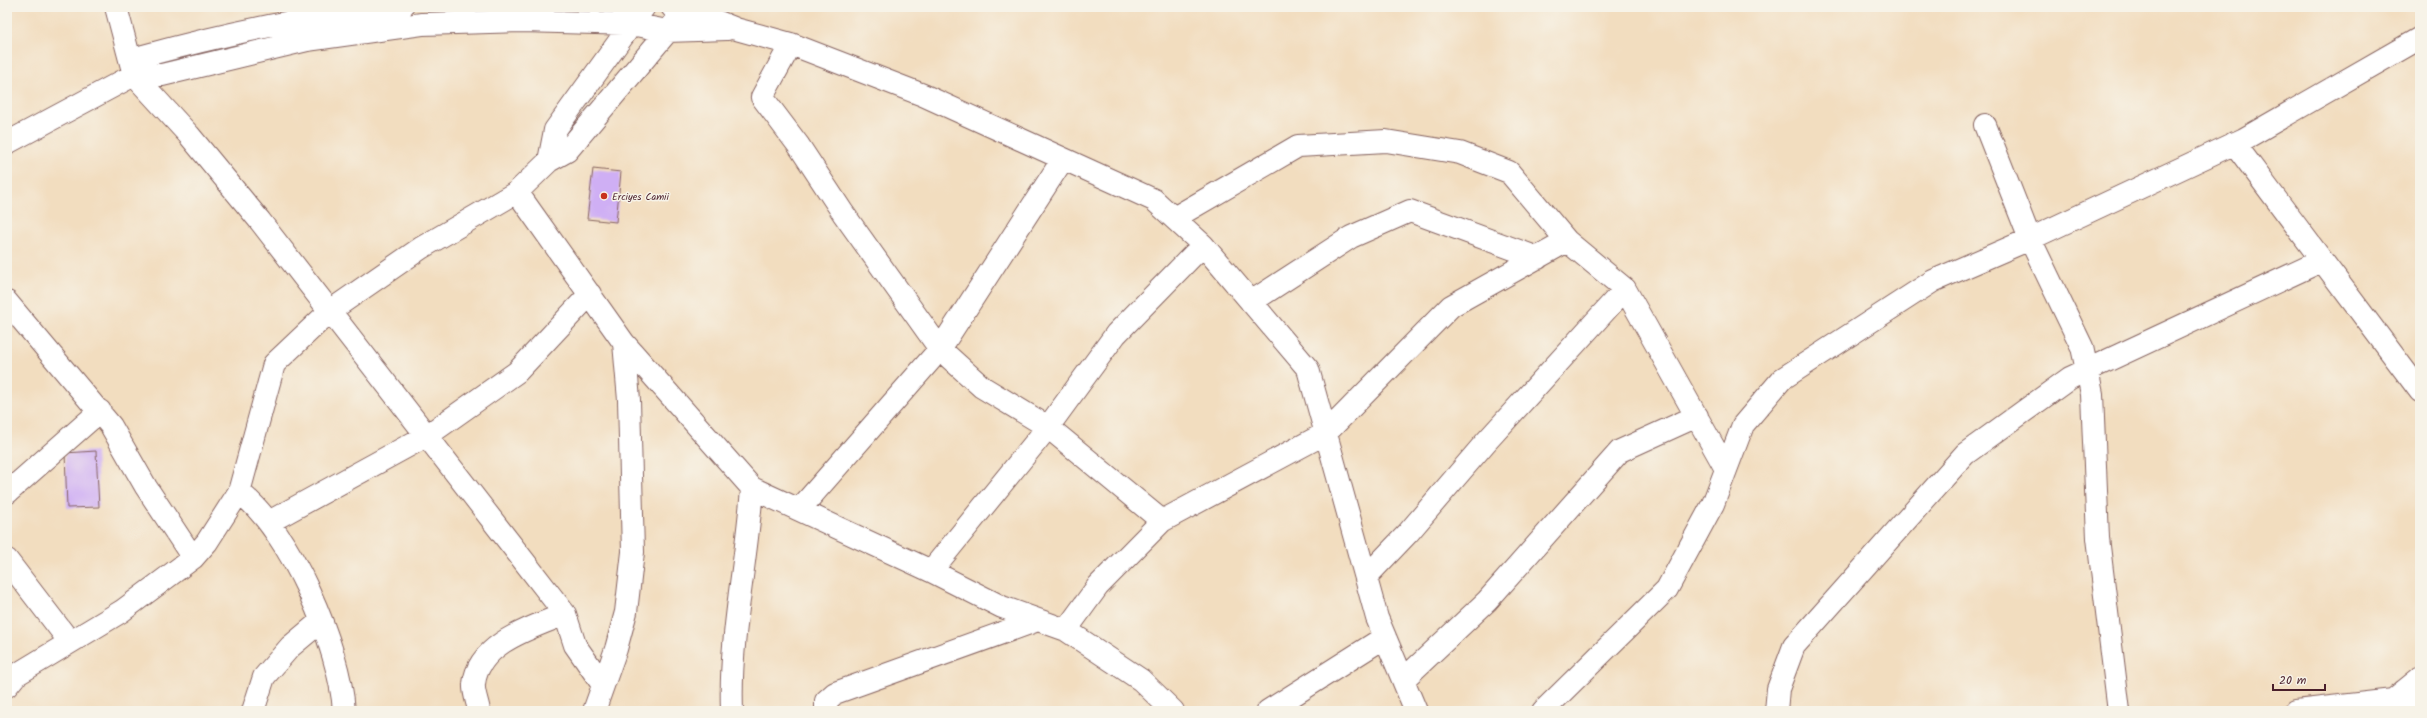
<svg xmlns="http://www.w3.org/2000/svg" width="2427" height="718" viewBox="0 0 2427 718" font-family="Kalam,sans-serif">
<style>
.building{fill:#cfaff4}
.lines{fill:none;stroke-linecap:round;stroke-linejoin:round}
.minor-casing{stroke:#85625f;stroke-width:24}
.minor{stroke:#fff;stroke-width:22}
.poi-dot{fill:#c8321e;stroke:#f7f3e8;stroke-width:1.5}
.labels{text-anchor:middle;stroke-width:3;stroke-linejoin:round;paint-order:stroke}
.poi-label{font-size:10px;fill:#4a1f2b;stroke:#f7f3e8;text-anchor:start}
</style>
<rect width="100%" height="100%" fill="#f7f3e8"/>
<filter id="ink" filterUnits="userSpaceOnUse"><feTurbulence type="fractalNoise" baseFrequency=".025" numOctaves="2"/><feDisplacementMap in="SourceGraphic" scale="8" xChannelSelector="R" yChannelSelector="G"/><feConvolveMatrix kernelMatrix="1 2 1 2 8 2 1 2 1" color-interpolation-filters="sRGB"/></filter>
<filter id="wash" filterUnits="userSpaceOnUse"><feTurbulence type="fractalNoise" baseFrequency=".012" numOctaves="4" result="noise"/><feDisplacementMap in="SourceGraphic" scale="16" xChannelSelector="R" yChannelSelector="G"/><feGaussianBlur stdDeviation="0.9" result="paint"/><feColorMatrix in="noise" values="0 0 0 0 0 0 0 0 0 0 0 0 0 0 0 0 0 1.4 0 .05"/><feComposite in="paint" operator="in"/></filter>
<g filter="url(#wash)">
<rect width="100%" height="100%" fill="#f2ddbf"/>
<g id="blocks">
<path class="building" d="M593,169L621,172L616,222L587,219Z
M96,451L99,507L67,508L65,453Z"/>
</g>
</g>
<g filter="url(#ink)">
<use href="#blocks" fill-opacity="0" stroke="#85625f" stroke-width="1"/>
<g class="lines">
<defs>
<path id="minor" d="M116,7L134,75L189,135L260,221L565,614L575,645L603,685
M672,7L686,9L736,29L791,44L923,95L1154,200L1203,245L1308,369L1377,618L1416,711
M791,44L762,97L799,146L843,213L940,349L982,387L1048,427L1162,521
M134,75L143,56C227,33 315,14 402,7
M1985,125L2030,239L2082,347L2092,394L2098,538L2119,711
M7,143L134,75H162L307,40L422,24L522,21L632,24L667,31L727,29
M2234,143L2420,391
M549,161L555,130L644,7
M517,192L624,343L629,400L633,552L626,612L616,649L594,711
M1174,218L1298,146L1386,141L1460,153L1509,172L1567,241L1625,289L1726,469
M7,302L111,426L146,487L193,558
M1251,302L1351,237L1410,211L1538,258
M624,343L752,488L931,571L1002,607L1066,630L1141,680L1173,711
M239,492C290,530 340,647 344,711
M7,493L100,411
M799,510L940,349L1063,159
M269,522L428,435L517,372L590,294
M7,560L70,642
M931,571L1048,427L1116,334L1203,245
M1366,577L1408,533L1485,443L1625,289
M1066,630L1098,586L1162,521L1326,433L1451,306L1567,241
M1403,680L1487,601L1620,451L1697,416
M7,686L16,675L122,611L193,558L207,542L239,492L274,364L330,311L421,248L517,192L549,161L567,151L688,7
M2404,691L2412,711
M253,711L264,677L290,647L321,621
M479,711C478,703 473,692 474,684C478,643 533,627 565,614
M732,711C729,638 747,561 752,488
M826,711V701L835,693L1038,620
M1268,711L1385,637
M1543,711L1667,589L1713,504L1743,425L1782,379L1933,281L2030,239L2244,139L2420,38
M1776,711L1778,689L1794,646L1965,454L2070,378L2321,261
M2296,711L2393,700L2420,678"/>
</defs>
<use href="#minor" class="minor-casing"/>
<use href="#minor" class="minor"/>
</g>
</g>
<circle class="poi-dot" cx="604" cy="196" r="4"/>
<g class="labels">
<g class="poi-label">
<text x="612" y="200">Erciyes Camii</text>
</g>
</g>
<rect width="2427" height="718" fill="none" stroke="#f7f3e8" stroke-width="24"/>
<path d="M2273 684v6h52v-6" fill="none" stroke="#4a1f2b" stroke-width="2"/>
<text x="2279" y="684" font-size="12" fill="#4a1f2b" stroke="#f7f3e8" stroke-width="3" paint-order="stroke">20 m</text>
</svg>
